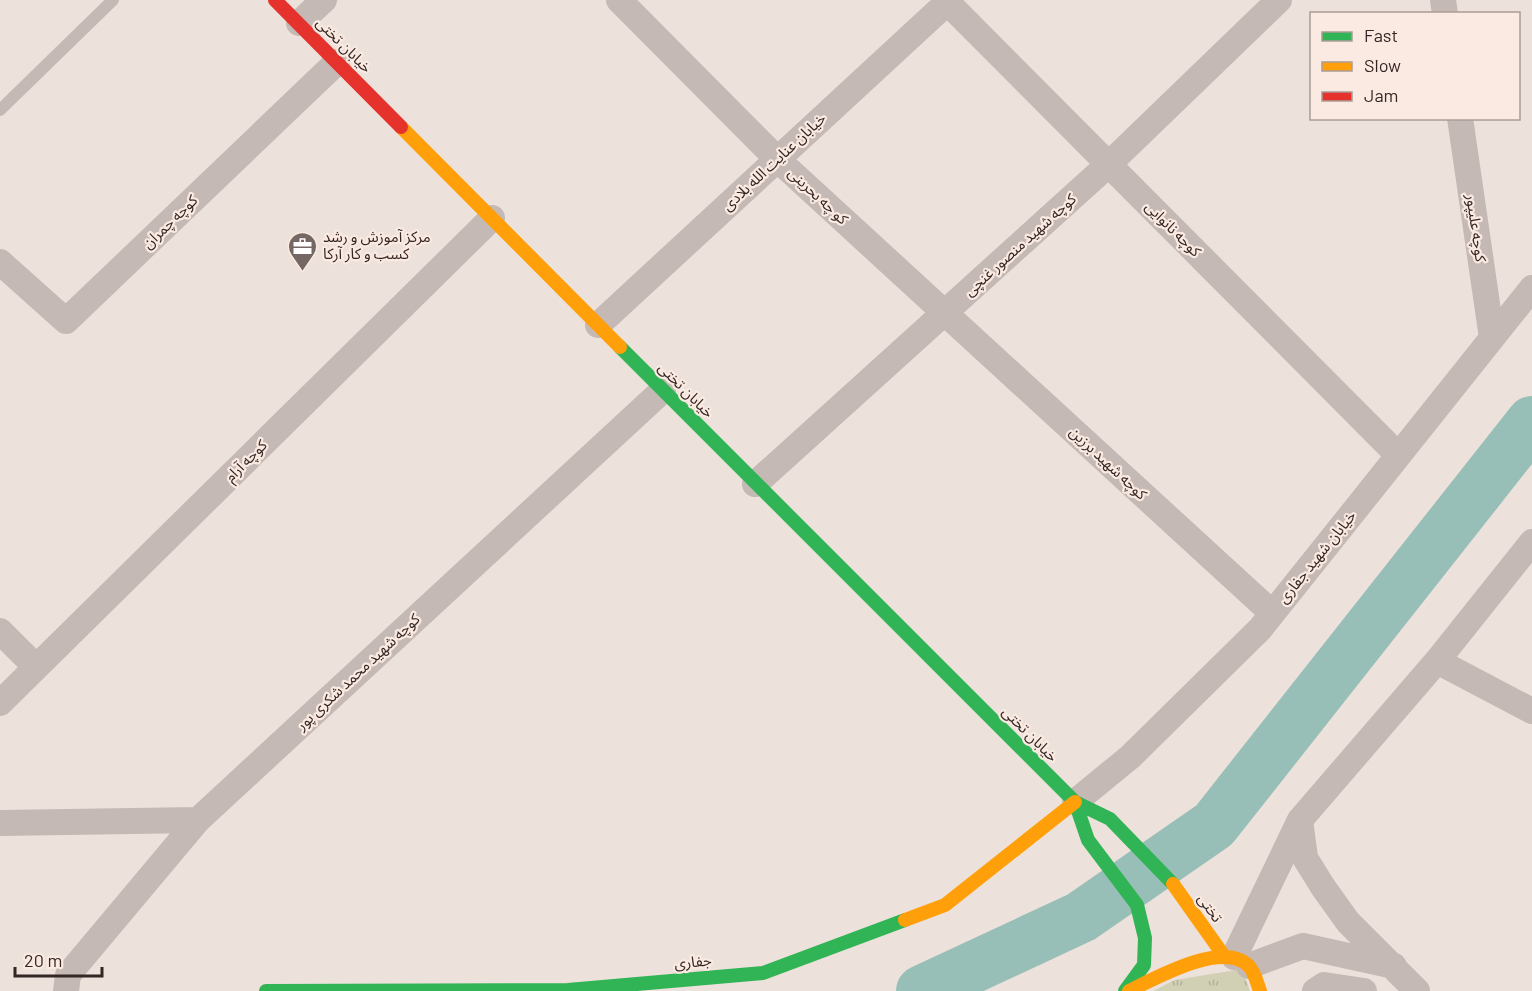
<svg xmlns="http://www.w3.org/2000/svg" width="1532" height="991" viewBox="0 0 1532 991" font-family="Barlow,'Noto Sans Arabic',sans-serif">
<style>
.grass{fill:url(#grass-tufts)}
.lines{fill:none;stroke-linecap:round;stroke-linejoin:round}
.river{stroke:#97bfb7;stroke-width:52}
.lane{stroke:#c4b9b5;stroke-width:12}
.street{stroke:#c4b9b5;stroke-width:26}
.fast{stroke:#30b455;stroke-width:14}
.slow{stroke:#ff9f0a;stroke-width:14}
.jam{stroke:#e5322d;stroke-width:14}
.labels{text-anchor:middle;stroke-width:4.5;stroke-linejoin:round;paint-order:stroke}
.street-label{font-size:15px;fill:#342624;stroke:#faeae1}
.poi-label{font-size:15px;fill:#342624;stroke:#faeae1;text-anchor:start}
</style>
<defs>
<pattern id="grass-tufts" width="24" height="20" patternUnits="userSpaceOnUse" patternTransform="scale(1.5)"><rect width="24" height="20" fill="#d1cfb4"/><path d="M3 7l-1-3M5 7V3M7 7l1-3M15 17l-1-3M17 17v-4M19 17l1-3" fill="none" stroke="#b4b29b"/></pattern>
</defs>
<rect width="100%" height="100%" fill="#ece1db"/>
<path class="grass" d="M1242,969L1250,991H1153L1175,980Z"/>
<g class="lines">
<path class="river" d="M922,991L1081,917L1214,825L1532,422"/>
<path class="lane" d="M0,110L113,0"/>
<path class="street" d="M619,0L777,159L1272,613
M1443,0L1445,14
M947,2L1398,455
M299,23L324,0
M1460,118L1492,338
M0,262L66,321L337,62
M598,325L950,0
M755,484L1109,164L1279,0
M0,631L36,667
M1437,661L1532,711
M0,703L492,218
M1075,802L1130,757L1260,629L1532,288
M1300,820L1305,858L1323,887L1348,922L1417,991
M0,823L198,820L663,390
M1234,957L1300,820L1437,661L1532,542
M1249,966L1303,946L1394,966
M66,991L68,975L198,820
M1315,991L1324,985L1364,991"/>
<path class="fast" d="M620,347L1075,802L1110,819L1173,884
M1075,802L1088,840L1137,905L1145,938L1144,965L1125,991
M266,991L568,990L763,973L905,920"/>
<path class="slow" d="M401,127L620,347
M1173,884L1224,956
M905,920L945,905L1075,802
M1129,991C1156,978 1221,941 1248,965C1255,972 1257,983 1260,991"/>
<path class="jam" d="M275,0L401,127"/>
</g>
<defs>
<symbol id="office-pin" viewBox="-11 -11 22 30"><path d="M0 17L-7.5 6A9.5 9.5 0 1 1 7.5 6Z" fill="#746764" stroke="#faeae1"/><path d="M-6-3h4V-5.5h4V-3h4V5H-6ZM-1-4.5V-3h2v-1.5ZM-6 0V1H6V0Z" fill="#fff"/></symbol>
</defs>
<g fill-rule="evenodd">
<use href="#office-pin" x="286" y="230" width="33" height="45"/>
</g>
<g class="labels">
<g class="street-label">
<text transform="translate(344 45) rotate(45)" y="5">خیابان تختی</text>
<text transform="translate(774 162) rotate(-43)" y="5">خیابان عنایت الله بلادی</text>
<text transform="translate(818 196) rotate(43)" y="5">کو چه بحرینی</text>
<text transform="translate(170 222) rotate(-44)" y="5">کوچه چمران</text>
<text transform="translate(1476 228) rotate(82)" y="5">کوچه علیپور</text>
<text transform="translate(1173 229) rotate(45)" y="5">کوچه نانوایی</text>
<text transform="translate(1020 245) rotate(-42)" y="5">کوچه شهید منصور غنچی</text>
<text transform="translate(686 390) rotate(45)" y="5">خیابان تختی</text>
<text transform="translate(246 461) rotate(-45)" y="5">کوچه آرام</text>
<text transform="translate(1108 463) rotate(43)" y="5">کوچه شهید برزین</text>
<text transform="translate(1317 557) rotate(-51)" y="5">خیابان شهید جفاری</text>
<text transform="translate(358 672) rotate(-43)" y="5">کوچه شهید محمد شکری پور</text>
<text transform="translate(1030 734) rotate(45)" y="5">خیابان تختی</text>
<text transform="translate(1210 908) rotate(55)" y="5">تختی</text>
<text transform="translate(693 962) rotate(-5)" y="5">جفاری</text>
</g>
<g class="poi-label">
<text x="323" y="242">مرکز آموزش و رشد<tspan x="323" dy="17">کسب و کار آرکا</tspan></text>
</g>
</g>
<rect x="1310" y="12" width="210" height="108" fill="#faeae1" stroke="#ab9c95" stroke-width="1.5"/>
<rect x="1322" y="32" width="30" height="9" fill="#30b455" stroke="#ab9c95" stroke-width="1.5"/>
<text x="1364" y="42" font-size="18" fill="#342624">Fast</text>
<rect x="1322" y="62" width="30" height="9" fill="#ff9f0a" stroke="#ab9c95" stroke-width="1.5"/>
<text x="1364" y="72" font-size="18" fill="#342624">Slow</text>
<rect x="1322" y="92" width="30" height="9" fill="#e5322d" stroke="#ab9c95" stroke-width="1.5"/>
<text x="1364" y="102" font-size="18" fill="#342624">Jam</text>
<path d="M15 967v9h87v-9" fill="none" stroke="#342624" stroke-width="3"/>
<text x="24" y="967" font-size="18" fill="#342624" stroke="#faeae1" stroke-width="4.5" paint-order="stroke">20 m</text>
</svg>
